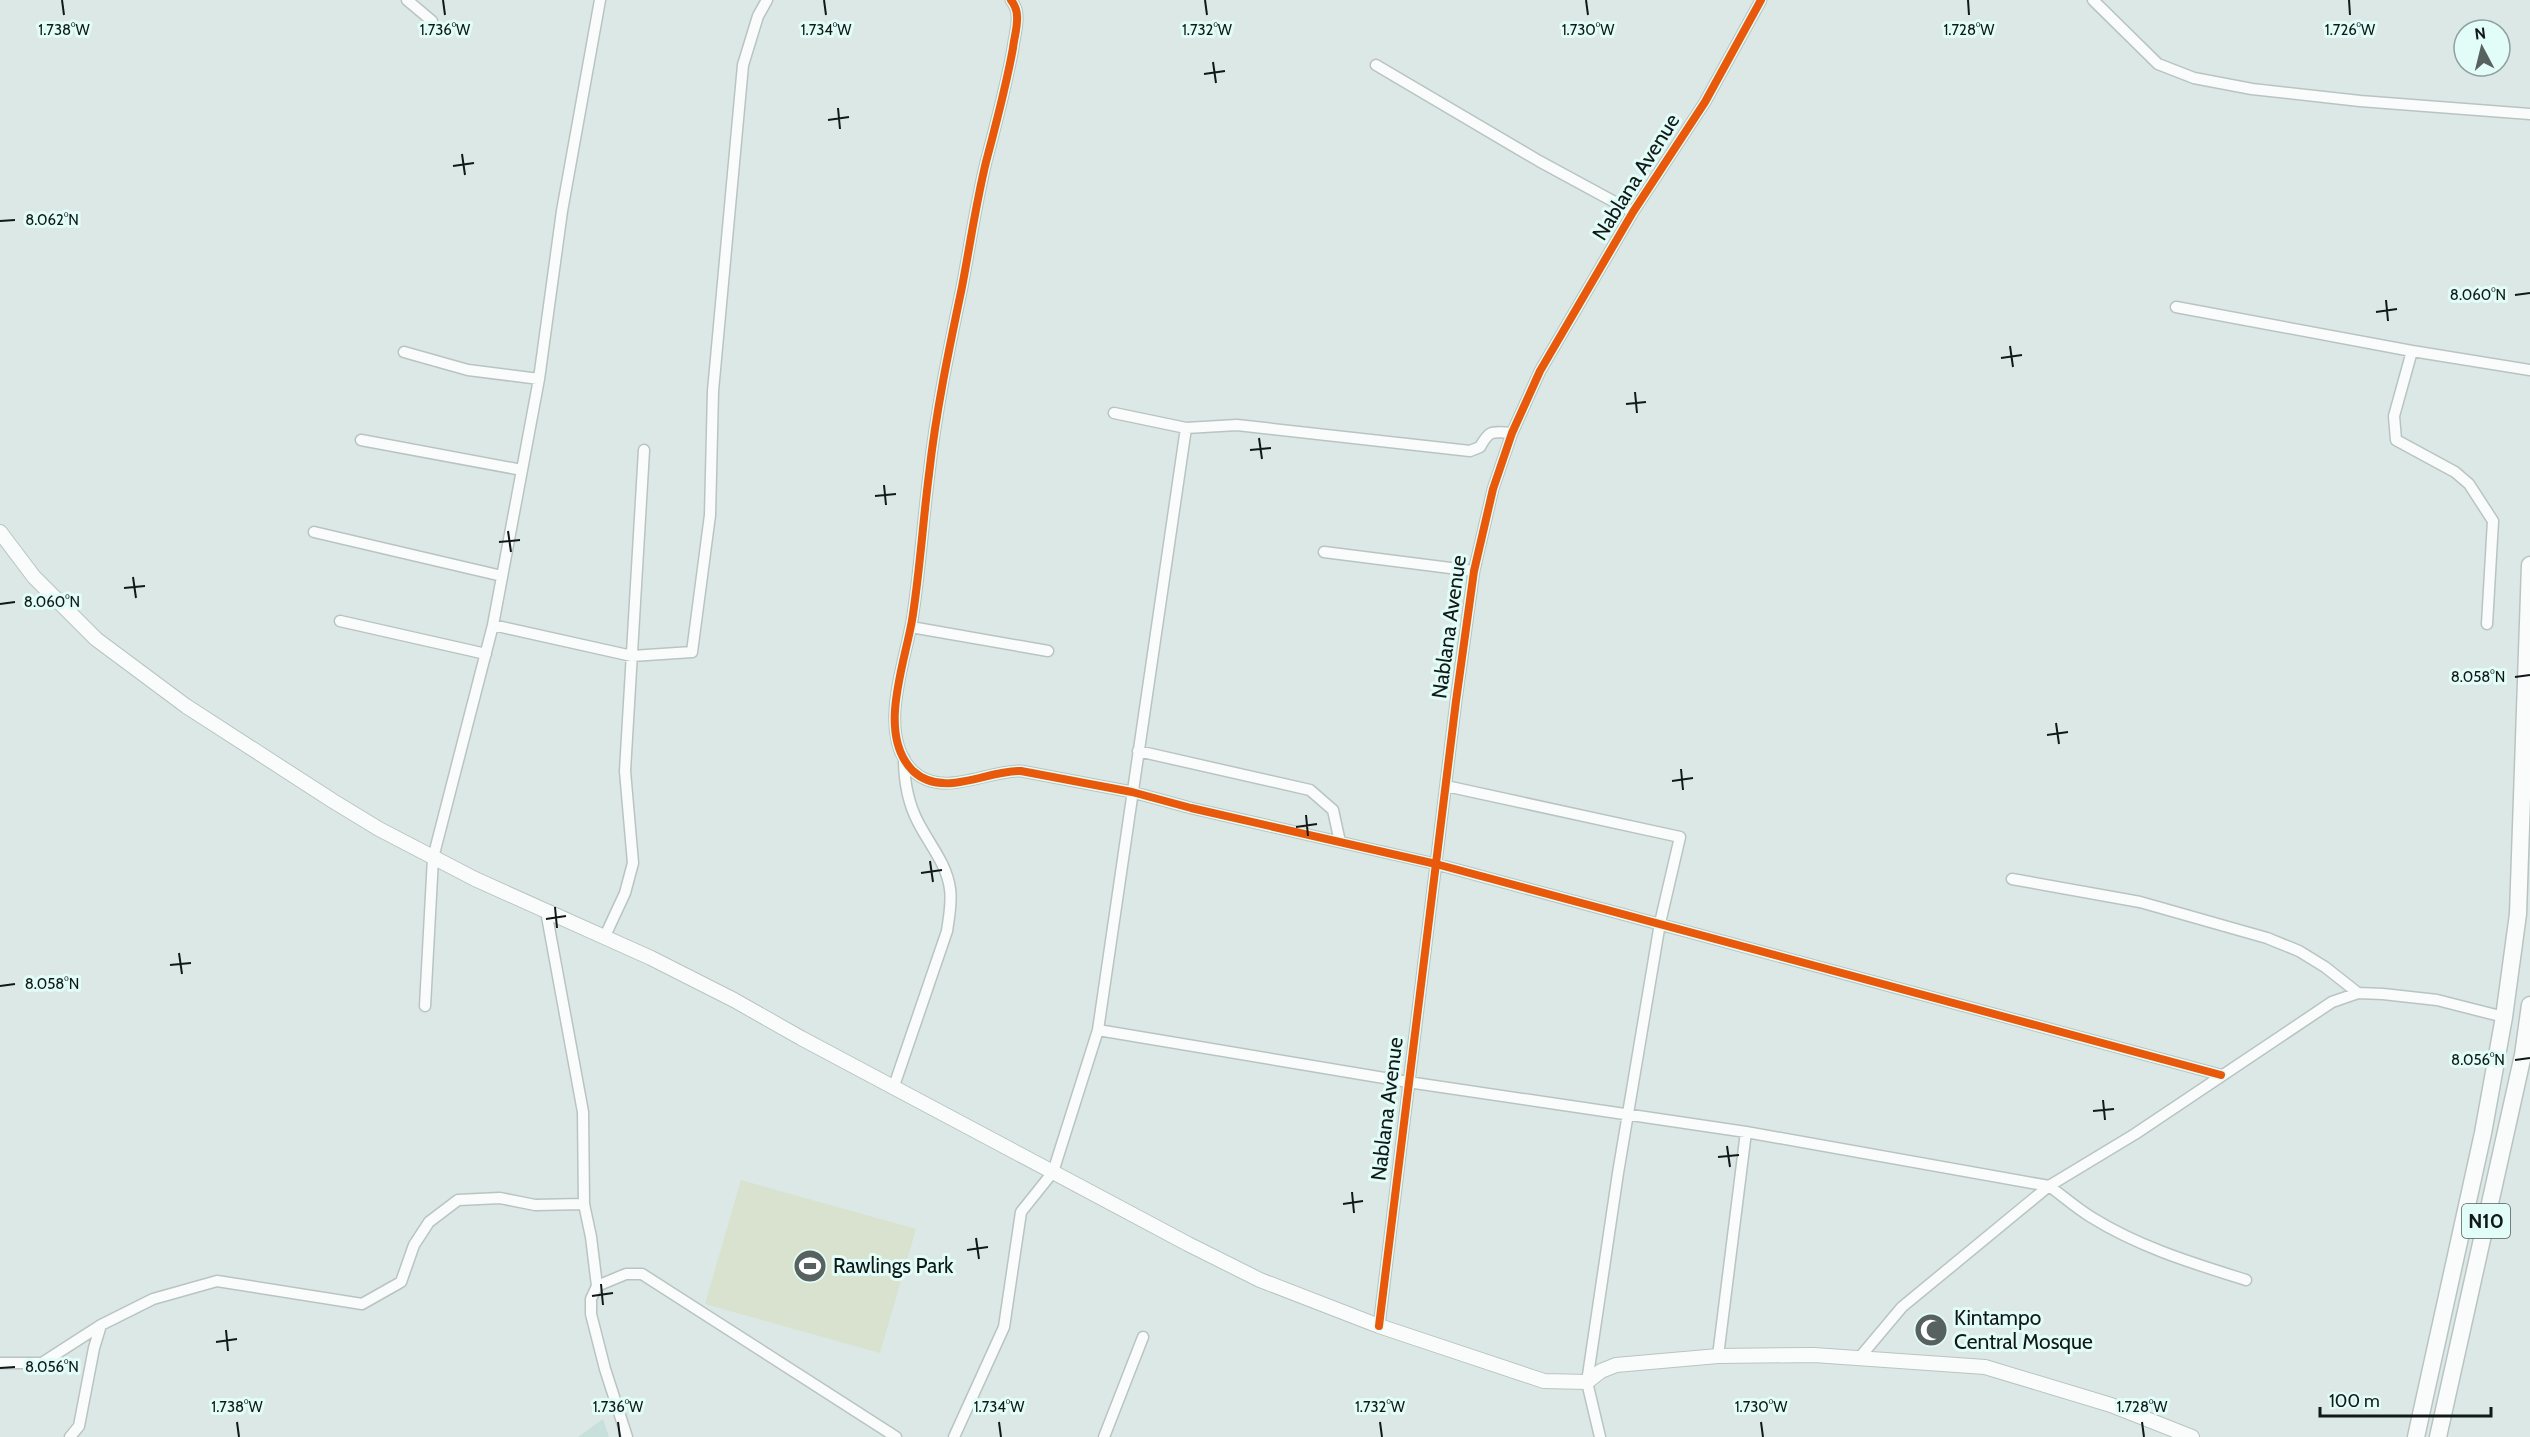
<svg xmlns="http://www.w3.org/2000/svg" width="2530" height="1437" viewBox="0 0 2530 1437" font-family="Cabin,sans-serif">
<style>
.built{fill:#c7e0dc}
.green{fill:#d8e2ce}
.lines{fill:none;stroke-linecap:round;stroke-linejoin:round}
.minor-casing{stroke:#b9c4c2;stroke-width:13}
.secondary-casing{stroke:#b9c4c2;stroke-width:16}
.trunk-casing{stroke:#b9c4c2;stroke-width:19}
.minor{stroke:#fafcfb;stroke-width:10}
.secondary{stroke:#fafcfb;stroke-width:14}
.trunk{stroke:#fafcfb;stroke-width:16}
.cycleway-casing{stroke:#e2fcf7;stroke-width:11}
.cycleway{stroke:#e8590c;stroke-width:8}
.ticks{fill:none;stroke:#101918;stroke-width:2}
.labels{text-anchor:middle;stroke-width:6;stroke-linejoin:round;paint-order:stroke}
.shield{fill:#e2fcf7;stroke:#4f5d5b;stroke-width:1.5}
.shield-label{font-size:20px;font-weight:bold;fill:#101918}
.street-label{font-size:21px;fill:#101918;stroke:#e2fcf7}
.poi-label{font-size:21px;fill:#101918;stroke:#e2fcf7;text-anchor:start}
.ticks-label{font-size:15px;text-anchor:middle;fill:#101918;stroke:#e2fcf7;stroke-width:6;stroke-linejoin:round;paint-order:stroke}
</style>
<rect width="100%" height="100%" fill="#dbe8e6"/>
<path class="built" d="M603,1419L609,1437H578Z"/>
<path class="green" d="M741,1180L916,1229L880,1353L705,1304Z"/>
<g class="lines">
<defs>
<path id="minor" d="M407,0L432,21
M1011,0C1014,4 1017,11 1017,16C1018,26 1014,38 1013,48C1006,87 996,124 986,162C976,203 970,245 962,287C949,349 936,411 929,474C923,521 920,568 913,614C907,659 875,733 913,771C943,799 986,770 1021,771L1132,792L1191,808L1436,864L2221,1075
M2093,0L2158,64L2194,78L2252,89L2360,101L2530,114
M1376,65L1539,161L1633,212
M2176,307L2412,351L2530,370
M2412,351L2394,416L2396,440L2455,472L2469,484L2493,521L2487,624
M404,352L468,370L539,379
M1114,413L1186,428
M361,440L522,470
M314,532L502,576
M1324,552L1474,571
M340,621L486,654
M493,625L632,656L692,652L710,515L713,391L743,65L758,16L767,0
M911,627L1048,651
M1138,751L1310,790L1333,810L1340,842
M1446,786L1680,837L1660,923L1618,1173L1587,1382L1600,1437
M2012,879L2140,902L2267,938L2299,951L2325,967L2358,993
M546,911L583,1112L584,1204L591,1237L597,1286L626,1274H642L896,1437
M605,936L625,893L633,863L625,771L644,450
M425,1006L433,858L493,625L539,379L562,211L600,0
M1098,1030L1408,1082L1746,1132L2049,1186C2063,1196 2076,1208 2091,1217C2139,1247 2192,1263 2246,1280
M894,1086L947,931C949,917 952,903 950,889C947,864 929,844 918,822C907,801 904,781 904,758
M597,1286L591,1299V1314L605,1369L627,1437
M1379,1326L1456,701L1474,571L1493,489L1512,433L1540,371L1633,212L1705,102L1761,0
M1718,1356L1746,1132
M1860,1357L1902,1307L2049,1186L2135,1134L2332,1002L2358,993L2383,994L2437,1000L2504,1017
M0,1363H42L101,1325L153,1299L217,1281L362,1304L401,1282L414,1245L429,1222L458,1200L500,1198L535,1205L584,1204
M70,1437L79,1426L94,1348L101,1325
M954,1437L1004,1327L1021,1212L1053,1172L1098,1030L1186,428L1237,425L1470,451L1480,447C1490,429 1492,432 1512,433
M1104,1437L1143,1337"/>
<path id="secondary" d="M0,532L34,577L96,639L186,706L333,801L379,829L475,879L651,958L734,1000L801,1038L1188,1244L1260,1280L1379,1326L1544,1381L1587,1382L1601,1371L1616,1365L1718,1356L1814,1355L1985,1367L2111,1405L2192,1437"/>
<path id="trunk" d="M2416,1437L2483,1133L2504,1017L2518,914L2530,565
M2438,1437L2523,1055L2530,1005"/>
</defs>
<use href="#minor" class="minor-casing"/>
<use href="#secondary" class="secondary-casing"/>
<use href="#trunk" class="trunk-casing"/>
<use href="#minor" class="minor"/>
<use href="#secondary" class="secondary"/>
<use href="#trunk" class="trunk"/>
<defs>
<path id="cycleway" d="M1011,0C1014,4 1017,11 1017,16C1018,26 1014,38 1013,48C1006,87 996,124 986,162C976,203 970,245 962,287C949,349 936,411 929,474C923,521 920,568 913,614C907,659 875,733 913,771C943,799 986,770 1021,771L1132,792L1191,808L1436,864L2221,1075
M1379,1326L1456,701L1474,571L1493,489L1512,433L1540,371L1633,212L1705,102L1761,0"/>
</defs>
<use href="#cycleway" class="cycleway-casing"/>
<use href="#cycleway" class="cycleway"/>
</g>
<path class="ticks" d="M62,0L64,15M443,0L445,15M824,0L826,15M1205,0L1207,15M1586,0L1588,15M1968,0L1969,15M2349,0L2350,15M1213,62L1216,83M1204,74L1225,71M838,108L840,129M828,120L849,117M462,154L465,175M453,166L474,163M0,221L15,220M2515,295L2530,293M2386,300L2388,321M2376,312L2397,309M2010,346L2013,367M2001,358L2022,355M1635,392L1637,413M1626,404L1646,402M1259,438L1262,459M1250,450L1271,448M884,485L886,505M875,496L896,494M508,531L511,552M499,542L520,540M133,577L136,598M124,588L145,586M0,604L15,602M2515,677L2530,675M2056,723L2059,744M2047,735L2068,732M1681,769L1683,790M1672,781L1693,778M1306,815L1308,836M1296,827L1317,824M930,861L933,882M921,873L942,870M555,907L557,928M546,919L566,916M179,953L182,974M170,965L191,963M0,986L15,984M2515,1060L2530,1058M2103,1100L2105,1120M2093,1111L2114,1109M1727,1146L1730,1167M1718,1157L1739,1155M1352,1192L1354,1213M1343,1204L1363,1201M976,1238L979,1259M967,1250L988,1247M601,1284L603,1305M592,1296L613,1293M226,1330L228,1351M216,1342L237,1339M0,1368L15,1367M237,1422L239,1437M618,1422L620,1437M999,1422L1001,1437M1380,1422L1382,1437M1761,1422L1763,1437M2142,1422L2144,1437"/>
<defs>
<symbol id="stadium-disc" viewBox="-11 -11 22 22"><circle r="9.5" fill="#576160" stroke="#e2fcf7"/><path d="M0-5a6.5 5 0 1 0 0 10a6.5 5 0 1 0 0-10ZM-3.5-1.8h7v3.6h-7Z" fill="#fff"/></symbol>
<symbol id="mosque-disc" viewBox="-11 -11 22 22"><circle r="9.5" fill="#576160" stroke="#e2fcf7"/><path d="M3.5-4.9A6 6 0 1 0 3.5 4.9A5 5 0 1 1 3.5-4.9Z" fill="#fff"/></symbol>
</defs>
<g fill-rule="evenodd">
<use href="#stadium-disc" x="791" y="1247" width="38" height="38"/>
<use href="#mosque-disc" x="1912" y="1311" width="38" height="38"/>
</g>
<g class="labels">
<rect class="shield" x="2462" y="1204" width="48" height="34" rx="4.5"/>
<g class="shield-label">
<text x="2486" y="1228">N10</text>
</g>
<g class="street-label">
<text transform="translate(1636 177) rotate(-58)" y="7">Nablana Avenue</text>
<text transform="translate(1449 627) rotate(-82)" y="7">Nablana Avenue</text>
<text transform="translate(1387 1109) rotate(-83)" y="7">Nablana Avenue</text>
</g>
<g class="poi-label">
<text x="833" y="1273">Rawlings Park</text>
<text x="1954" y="1325">Kintampo<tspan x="1954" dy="24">Central Mosque</tspan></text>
</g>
</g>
<g class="ticks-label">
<text x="64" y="35">1.738°W</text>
<text x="445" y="35">1.736°W</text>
<text x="826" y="35">1.734°W</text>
<text x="1207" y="35">1.732°W</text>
<text x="1588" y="35">1.730°W</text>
<text x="1969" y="35">1.728°W</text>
<text x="2350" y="35">1.726°W</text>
<text x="52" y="225">8.062°N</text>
<text x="2478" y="300">8.060°N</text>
<text x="52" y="607">8.060°N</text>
<text x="2478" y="682">8.058°N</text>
<text x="52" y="989">8.058°N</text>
<text x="2478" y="1065">8.056°N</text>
<text x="52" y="1372">8.056°N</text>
<text x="237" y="1412">1.738°W</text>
<text x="618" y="1412">1.736°W</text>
<text x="999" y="1412">1.734°W</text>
<text x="1380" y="1412">1.732°W</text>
<text x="1761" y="1412">1.730°W</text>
<text x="2142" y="1412">1.728°W</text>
</g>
<g transform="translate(2482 48) rotate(353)"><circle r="28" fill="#e2fcf7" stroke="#8ea19e" stroke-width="1.5"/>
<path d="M0-4.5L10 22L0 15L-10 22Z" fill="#576160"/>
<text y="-9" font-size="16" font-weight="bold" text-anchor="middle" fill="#101918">N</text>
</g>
<path d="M2320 1407v9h171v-9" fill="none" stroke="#101918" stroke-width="3"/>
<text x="2329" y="1407" font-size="18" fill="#101918" stroke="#e2fcf7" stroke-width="4.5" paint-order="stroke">100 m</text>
</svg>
